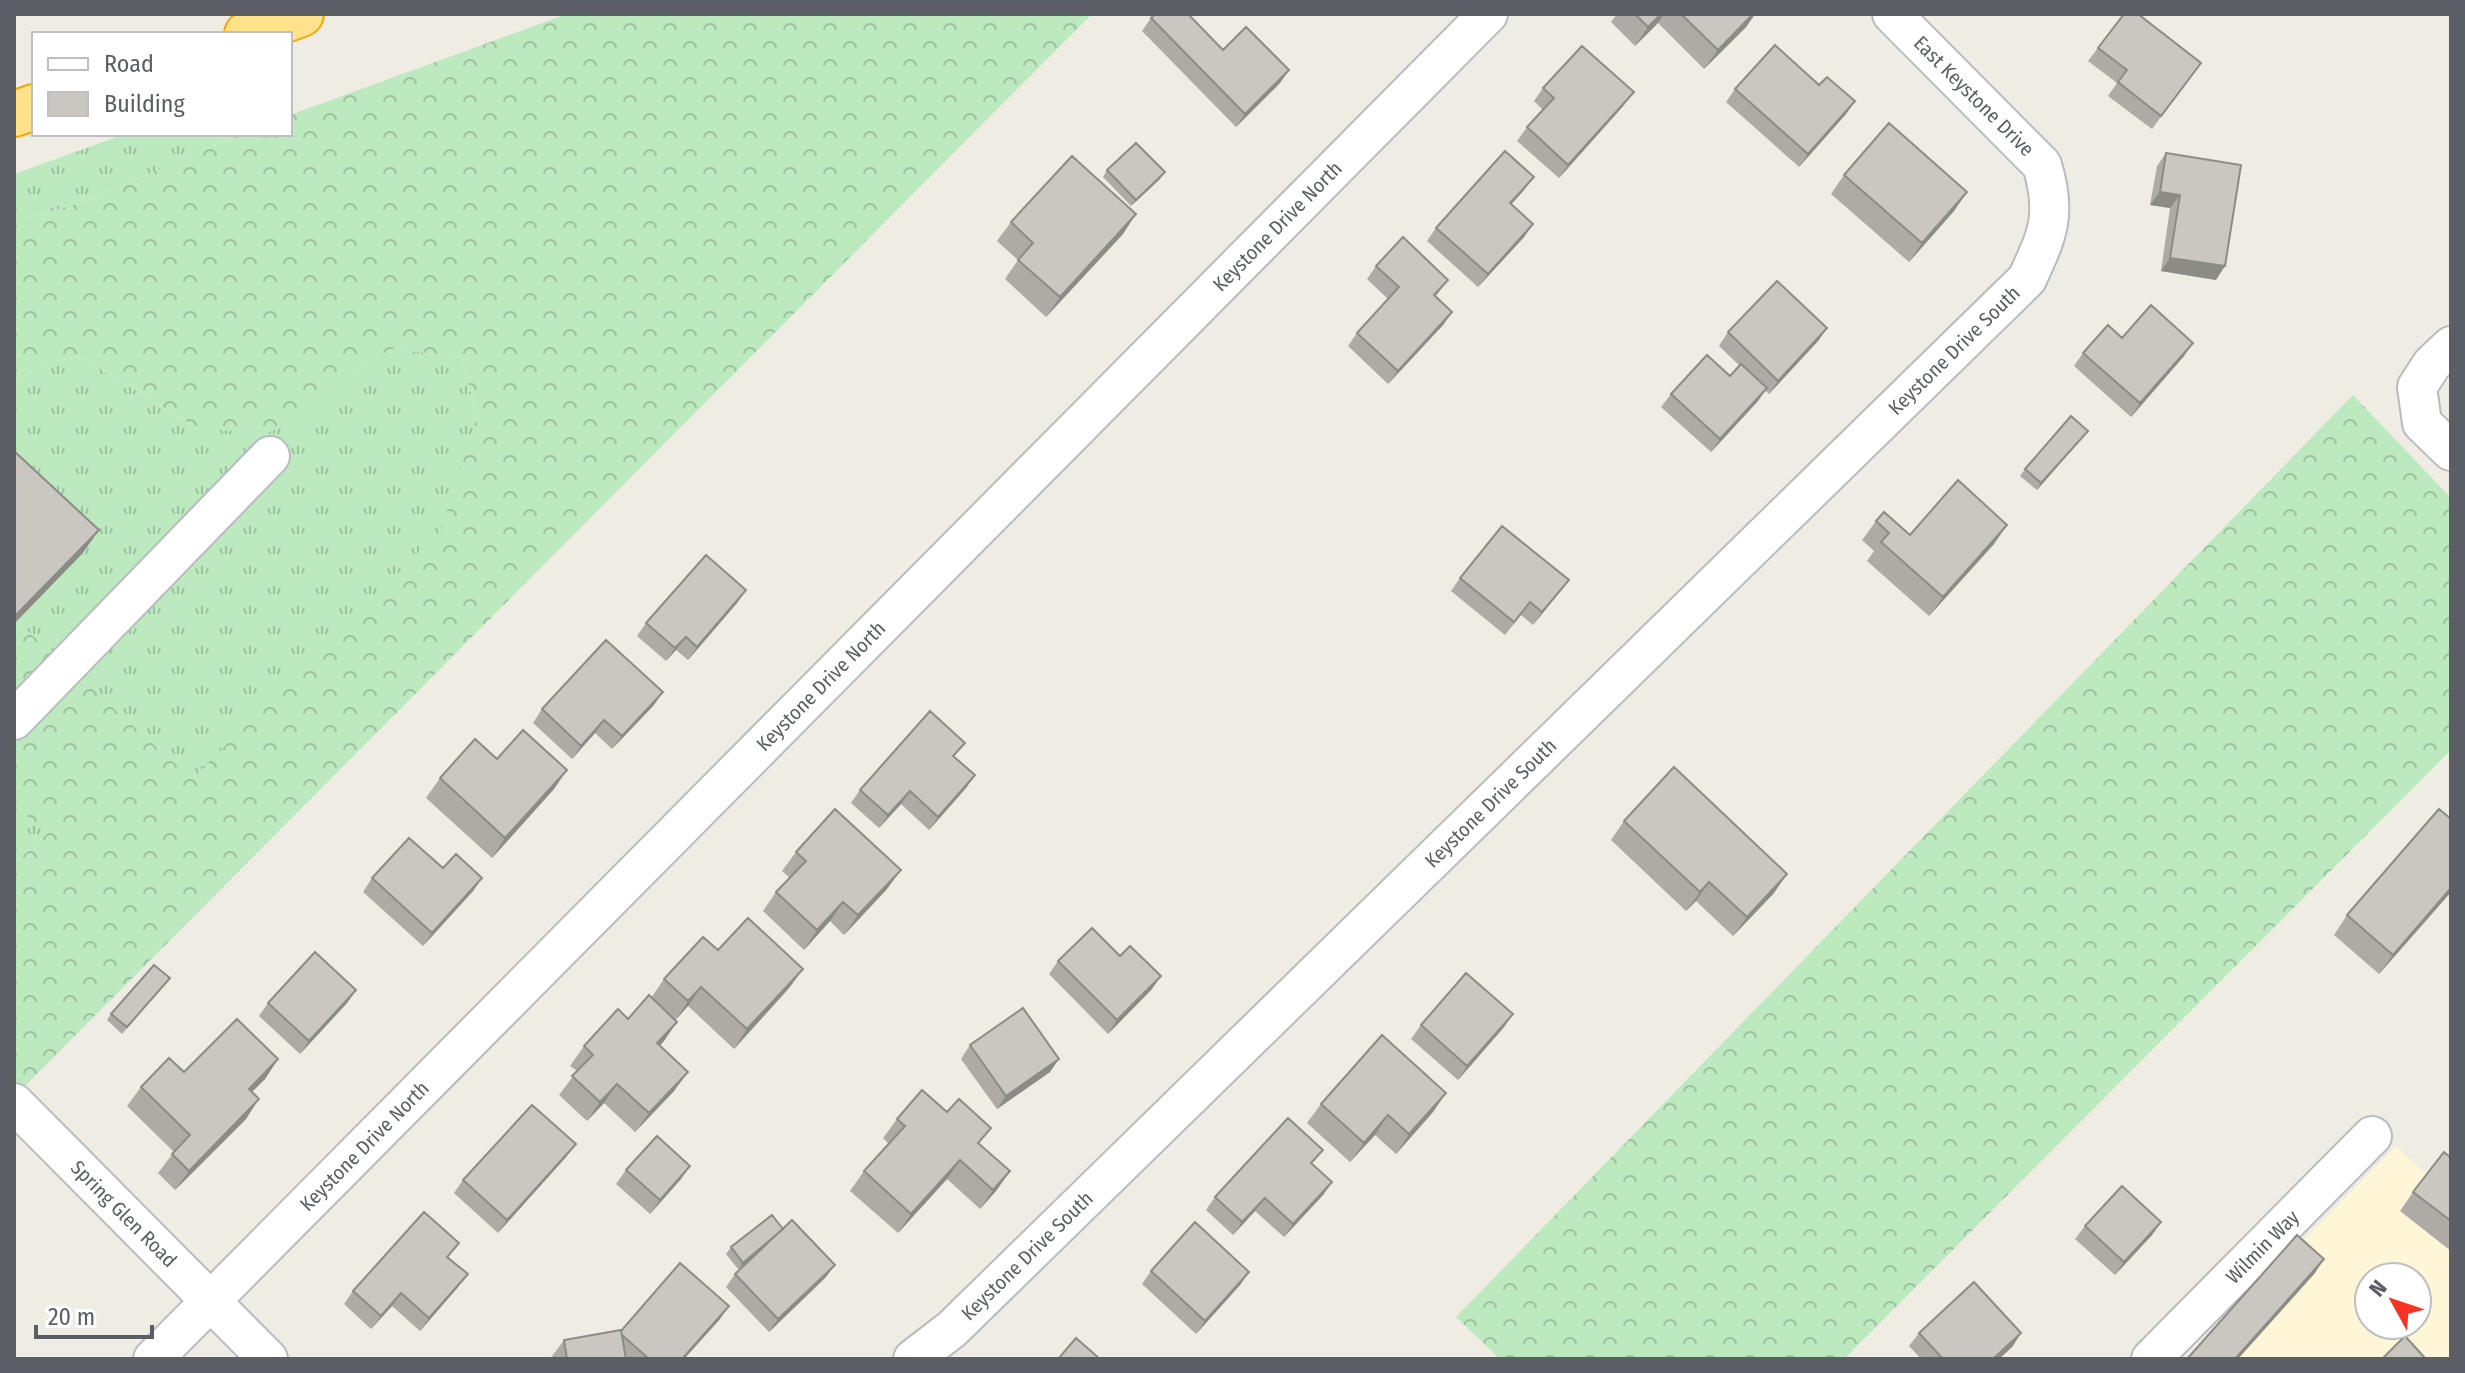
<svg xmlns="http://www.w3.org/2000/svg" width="2465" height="1373" viewBox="0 0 2465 1373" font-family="'Fira Sans Condensed',sans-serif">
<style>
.commercial{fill:#fff6d8;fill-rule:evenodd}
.grass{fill:url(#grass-tufts)}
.forest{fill:url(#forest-crowns)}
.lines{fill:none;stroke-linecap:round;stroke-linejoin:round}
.minor-casing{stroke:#b8bbc0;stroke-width:42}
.highway-casing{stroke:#f2a900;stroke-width:48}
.minor{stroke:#fff;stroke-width:38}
.highway{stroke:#ffe28a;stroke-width:44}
.wall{fill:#aeaaa5}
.shaded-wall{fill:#8d8b86}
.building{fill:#cac6c0;stroke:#8d8b86;stroke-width:2}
.labels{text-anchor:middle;stroke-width:6;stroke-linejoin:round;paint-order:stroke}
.street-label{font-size:20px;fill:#5b5f65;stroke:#fff}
</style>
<defs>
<pattern id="grass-tufts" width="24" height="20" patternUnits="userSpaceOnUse" patternTransform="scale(2)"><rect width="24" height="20" fill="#bde9be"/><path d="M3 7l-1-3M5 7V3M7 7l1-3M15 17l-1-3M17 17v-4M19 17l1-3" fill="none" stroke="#9dc09e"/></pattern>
<pattern id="forest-crowns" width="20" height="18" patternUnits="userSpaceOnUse" patternTransform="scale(2)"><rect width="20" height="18" fill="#bde9be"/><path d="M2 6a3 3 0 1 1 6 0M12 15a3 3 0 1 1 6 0" fill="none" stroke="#9dc09e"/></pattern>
</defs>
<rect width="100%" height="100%" fill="#efece3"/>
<path class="commercial" d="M2396,1146L2451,1197V1359H2188ZM2369,1277H2417V1325H2369Z"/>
<path class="grass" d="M125,134H239L87,201L14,222V174Z
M391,349L462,357L477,416L442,530L192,780L22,626L14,634V385L42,363L81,357L197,428L304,418L344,378Z
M14,804L47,834L14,864Z"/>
<path class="forest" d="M567,14H1092L14,1097V864L47,834L14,804V634L22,626L192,779L441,530L477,416L462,357L391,349L344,378L304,418L265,434L197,428L81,357L42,363L14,385V222L87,201L239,134H290V115Z
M2353,395L2451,498V750L1844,1359H1500L1456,1317Z"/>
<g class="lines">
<defs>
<g id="minor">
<path d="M2451,346L2432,364L2417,387L2422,423L2451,451"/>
<path d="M14,720L270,456"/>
<path id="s1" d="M14,1103L268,1359"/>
<path id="s2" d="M153,1359L1488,14"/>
<path id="s3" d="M913,1359L952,1329L2027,279C2048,234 2057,214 2042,165L1892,14"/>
<path id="s4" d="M2151,1359L2372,1136"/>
</g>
<path id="highway" d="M247,34L301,14
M14,114L34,107"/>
</defs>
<use href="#minor" class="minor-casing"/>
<use href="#highway" class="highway-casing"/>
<use href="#minor" class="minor"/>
<use href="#highway" class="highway"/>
</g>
<path class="wall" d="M1617,14H1755L1746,27L1704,69L1658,23L1635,46L1611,22Z
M1151,18L1223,50L1280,83L1236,127L1142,31Z
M2098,48L2201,63L2152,129L2108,96L2117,83L2088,61Z
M1819,85L1855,101L1846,114L1799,167L1726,102L1735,89Z
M1543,88L1624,105L1559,178L1517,141L1527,127L1543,110L1534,101Z
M2166,153L2216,280L2161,271L2170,208L2150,205L2157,166Z
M1107,170L1160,179L1131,206L1103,177Z
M1844,175L1954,211L1909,262L1831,194Z
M1524,190L1511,204L1533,224L1524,237L1478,287L1427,241L1436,228Z
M1011,222L1123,234L1046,317L1005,279L1018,260L997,241Z
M1376,266L1448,280L1436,296L1452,312L1443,325L1388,384L1348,346L1357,333L1388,299L1367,279Z
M1827,328L1818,341L1769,394L1765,390L1758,401L1711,452L1661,407L1671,394L1730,376L1739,365L1719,346L1728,332Z
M2083,353L2184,356L2131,417L2074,366Z
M2088,431L2037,490L2020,476L2025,469Z
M1876,521L1910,535L1994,544L1929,616L1867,561L1874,551L1862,540Z
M1460,578L1569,580L1533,625L1521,615L1505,635L1451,591Z
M746,590L737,603L688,660L676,650L666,661L637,636L646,623Z
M663,692L653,706L612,749L595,733L572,759L533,723L542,709Z
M954,757L975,775L966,788L929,830L901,804L879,828L851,803L860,790Z
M440,778L554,789L492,858L426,798Z
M1624,821L1774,893L1733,936L1696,901L1686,911L1611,840Z
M796,852L887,889L844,935L830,921L804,950L763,911L776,892L790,878L782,871Z
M443,868L482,878L473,891L423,946L363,892L372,878Z
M2451,892L2379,974L2334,935L2347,915Z
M718,950L803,969L789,988L734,1049L688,1006L675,1020L664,1041L659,1046L674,1091L635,1132L604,1103L587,1121L559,1095L577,1071L570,1066L584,1046L628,1019L651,998L664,979Z
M1058,961L1152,989L1108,1034L1049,974Z
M170,978L122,1034L107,1020L111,1014Z
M356,990L347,1003L300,1054L259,1016L268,1003Z
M1421,1025L1504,1027L1458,1080L1411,1039Z
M970,1045L1050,1072L997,1109L961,1059Z
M278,1059L265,1079L252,1092L246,1119L175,1190L158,1173L174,1152L127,1106L141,1087L184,1072Z
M1321,1104L1433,1112L1396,1154L1375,1135L1350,1162L1307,1123Z
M897,1119L980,1144L1010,1171L996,1191L980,1209L947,1179L898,1233L850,1191L864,1171L889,1144L883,1138Z
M566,1157L498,1233L454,1193L463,1180Z
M2451,1158V1251L2400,1211L2413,1192Z
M1313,1164L1332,1182L1323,1195L1284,1237L1255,1211L1233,1235L1206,1210L1215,1197Z
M626,1170L681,1179L650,1214L616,1184Z
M2161,1222L2152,1235L2115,1275L2075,1239L2085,1226Z
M783,1229L835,1265L825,1278L769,1332L726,1287L735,1274L750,1261L738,1269L726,1254L731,1247Z
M449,1258L458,1287L420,1331L392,1306L371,1329L344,1304L353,1291Z
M1151,1271L1249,1272L1240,1285L1196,1334L1142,1284Z
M720,1319L684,1359H550L564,1340Z
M1919,1333H2021L2012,1347L1999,1359H1921L1909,1346Z"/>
<path class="shaded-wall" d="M1661,14H1664L1658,23L1635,46L1648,27Z
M1753,14H1755L1746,27L1704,69L1718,50Z
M1289,70L1280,83L1236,127L1245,114Z
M1634,92L1624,105L1559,178L1568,165Z
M1855,101L1846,114L1799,167L1808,154Z
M1165,172L1160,179L1131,206L1136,200Z
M1534,177L1524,190L1501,216L1510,203Z
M1967,192L1954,211L1909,262L1922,243Z
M2160,192L2180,195L2170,208L2150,205Z
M1136,214L1123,234L1046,317L1060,297Z
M1533,224L1524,237L1478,287L1488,274Z
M2170,258L2225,266L2216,280L2161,271Z
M1452,312L1443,325L1388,384L1398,371Z
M1827,328L1818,341L1769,394L1778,381Z
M2193,343L2184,356L2131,417L2140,403Z
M1767,388L1758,401L1711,452L1720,439Z
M2088,431L2083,437L2037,490L2041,483Z
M2007,525L1994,544L1929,616L1943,597Z
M99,530L82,554L14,624V617Z
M1569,580L1559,593L1533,625L1542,612Z
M746,590L737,603L688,660L697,647Z
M686,637L676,650L666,661L675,648Z
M663,692L653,706L612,749L622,736Z
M604,720L595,733L572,759L581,746Z
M567,770L554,789L492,858L505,838Z
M975,775L966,788L929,830L938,817Z
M910,791L901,804L879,828L888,815Z
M901,870L887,889L844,935L858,915Z
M1787,874L1774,893L1733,936L1747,917Z
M482,878L473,891L423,946L432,933Z
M1709,882L1696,901L1686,911L1700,892Z
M2451,888V892L2379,974L2393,955Z
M843,902L830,921L804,950L817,930Z
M803,969L789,988L734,1049L747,1029Z
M1161,976L1152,989L1108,1034L1117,1020Z
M701,987L688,1006L675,1021L688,1001Z
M356,990L347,1003L300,1054L309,1041Z
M1513,1014L1504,1027L1458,1080L1467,1066Z
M677,1022L664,1041L644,1063L657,1043Z
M278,1059L265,1079L235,1108L249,1089Z
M1059,1059L1050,1072L997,1109L1006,1096Z
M688,1072L674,1091L635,1132L649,1113Z
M617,1084L604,1103L587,1121L600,1102Z
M1446,1093L1433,1112L1396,1154L1409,1134Z
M259,1099L246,1119L175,1190L189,1171Z
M1388,1115L1375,1135L1350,1162L1364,1143Z
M576,1144L566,1157L498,1233L507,1220Z
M960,1160L947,1179L898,1233L911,1214Z
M690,1166L681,1179L650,1214L660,1200Z
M1010,1171L996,1191L980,1209L993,1190Z
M1332,1182L1323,1195L1284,1237L1293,1224Z
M1265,1198L1255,1211L1233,1235L1242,1222Z
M2161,1222L2152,1235L2115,1275L2124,1262Z
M784,1230L779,1237L738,1269L743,1263Z
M2324,1259L2315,1273L2238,1359H2235Z
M835,1265L825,1278L769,1332L778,1319Z
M1249,1272L1240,1285L1196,1334L1205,1321Z
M468,1274L458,1287L420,1331L429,1318Z
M401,1293L392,1306L371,1329L381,1316Z
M729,1306L720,1319L684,1359H682Z
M2021,1333L2012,1347L1999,1359H1993Z"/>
<path class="building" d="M1155,14H1188L1223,50L1246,27L1289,70L1245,114L1151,18Z
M1635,14H1661L1648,27Z
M1681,14H1753L1718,50Z
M2124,14H2138L2201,63L2161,116L2118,82L2127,70L2098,48Z
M1775,45L1819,85L1827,77L1855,101L1808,154L1735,89Z
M1582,46L1634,92L1568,165L1527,127L1554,98L1543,88Z
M1889,123L1967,192L1922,243L1844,175Z
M1136,143L1165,172L1136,200L1107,170Z
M1505,151L1534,177L1510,203L1533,224L1488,274L1436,228Z
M2166,153L2241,165L2225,266L2170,258L2180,195L2160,192Z
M1072,156L1136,214L1060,297L1018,260L1033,243L1011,222Z
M1403,237L1448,280L1434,295L1452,312L1398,371L1357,333L1399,287L1376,266Z
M1777,281L1827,328L1778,381L1728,332Z
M2151,305L2193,343L2140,403L2083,353L2108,325L2122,338Z
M1707,355L1730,376L1741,364L1767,388L1720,439L1671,394Z
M2071,416L2088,431L2041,483L2025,469Z
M14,451L99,530L14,617Z
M1958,480L2007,525L1943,597L1881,542L1889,533L1876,521L1884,512L1910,535Z
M1502,526L1569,580L1542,612L1530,602L1514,622L1460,578Z
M706,555L746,590L697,647L686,637L675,648L646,623Z
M606,640L663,692L622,736L604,720L581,746L542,709Z
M930,711L965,743L953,756L975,775L938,817L910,791L888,815L860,790Z
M523,730L567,770L505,838L440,778L475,739L497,759Z
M1674,767L1787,874L1747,917L1709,882L1700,892L1624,821Z
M835,809L901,870L858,915L843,902L817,930L776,892L806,861L796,852Z
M2439,809L2451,819V888L2393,955L2347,915Z
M409,838L443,868L456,854L482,878L432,933L372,878Z
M748,918L803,969L747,1029L701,987L688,1001L664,979L703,937L718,950Z
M1092,928L1120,956L1130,946L1161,976L1117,1020L1058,961Z
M315,952L356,990L309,1041L268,1003Z
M154,965L170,978L127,1027L111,1014Z
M1466,973L1513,1014L1467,1066L1421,1025Z
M649,995L677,1022L657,1043L688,1072L649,1113L617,1084L600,1102L572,1076L593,1055L584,1046L618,1009L628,1019Z
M1023,1008L1059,1059L1006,1096L970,1045Z
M237,1019L278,1059L249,1089L259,1099L189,1171L172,1154L190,1135L141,1087L169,1058L184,1072Z
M1382,1035L1446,1093L1409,1134L1388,1115L1364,1143L1321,1104Z
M922,1090L947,1112L959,1099L991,1128L978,1143L1010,1171L993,1190L960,1160L911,1214L864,1171L905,1126L897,1119Z
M532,1105L576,1144L507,1220L463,1180Z
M1288,1118L1323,1150L1311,1163L1332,1182L1293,1224L1265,1198L1242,1222L1215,1197Z
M657,1136L690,1166L660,1200L626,1170Z
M2444,1152L2451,1158V1221L2413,1192Z
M2122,1186L2161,1222L2124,1262L2085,1226Z
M424,1212L459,1243L447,1257L468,1274L429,1318L401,1293L381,1316L353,1291Z
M772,1215L783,1229L743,1263L731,1247Z
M792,1220L835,1265L778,1319L735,1274Z
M1195,1222L1249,1272L1205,1321L1151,1271Z
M2297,1235L2324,1259L2235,1359H2187Z
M680,1263L729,1306L682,1359H649L622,1335L621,1331Z
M1974,1282L2021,1333L1993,1359H1943L1919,1333Z
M621,1330L626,1359H567L564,1340Z
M2405,1336L2426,1359H2382Z
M1076,1338L1100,1359H1058Z"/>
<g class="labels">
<g class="street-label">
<text transform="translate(1974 96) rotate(45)" y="7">East Keystone Drive</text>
<text dy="7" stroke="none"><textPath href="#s2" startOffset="1596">Keystone Drive North</textPath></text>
<text dy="7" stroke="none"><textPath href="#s3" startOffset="1450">Keystone Drive South</textPath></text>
<text dy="7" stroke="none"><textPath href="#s2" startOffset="948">Keystone Drive North</textPath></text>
<text dy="7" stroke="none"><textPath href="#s3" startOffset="802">Keystone Drive South</textPath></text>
<text dy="7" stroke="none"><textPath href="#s2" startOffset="300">Keystone Drive North</textPath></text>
<text dy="7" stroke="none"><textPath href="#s1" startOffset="156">Spring Glen Road</textPath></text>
<text dy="7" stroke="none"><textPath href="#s4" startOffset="158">Wilmin Way</textPath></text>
<text dy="7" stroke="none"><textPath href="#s3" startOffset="154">Keystone Drive South</textPath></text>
</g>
</g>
<rect width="2465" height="1373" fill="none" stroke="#5b5f65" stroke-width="32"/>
<rect x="32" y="32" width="260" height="104" fill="#ffffff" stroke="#bdbfc1" stroke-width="2"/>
<rect x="48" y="58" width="40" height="12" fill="#ffffff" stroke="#bdbfc1" stroke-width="2"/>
<text x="104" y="72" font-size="24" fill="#5b5f65">Road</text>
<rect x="48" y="92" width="40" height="24" fill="#cac6c0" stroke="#bdbfc1" stroke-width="2"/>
<text x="104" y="112" font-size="24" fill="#5b5f65">Building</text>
<g transform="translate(2393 1301) rotate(310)"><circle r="38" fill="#ffffff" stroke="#bdbfc1" stroke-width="2"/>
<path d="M0-6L14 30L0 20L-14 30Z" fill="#f73421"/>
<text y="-12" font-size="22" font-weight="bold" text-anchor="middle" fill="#5b5f65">N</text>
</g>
<path d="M36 1325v12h116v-12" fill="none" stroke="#5b5f65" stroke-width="4"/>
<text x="48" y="1325" font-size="24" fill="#5b5f65" stroke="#ffffff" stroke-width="6" paint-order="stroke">20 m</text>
</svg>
